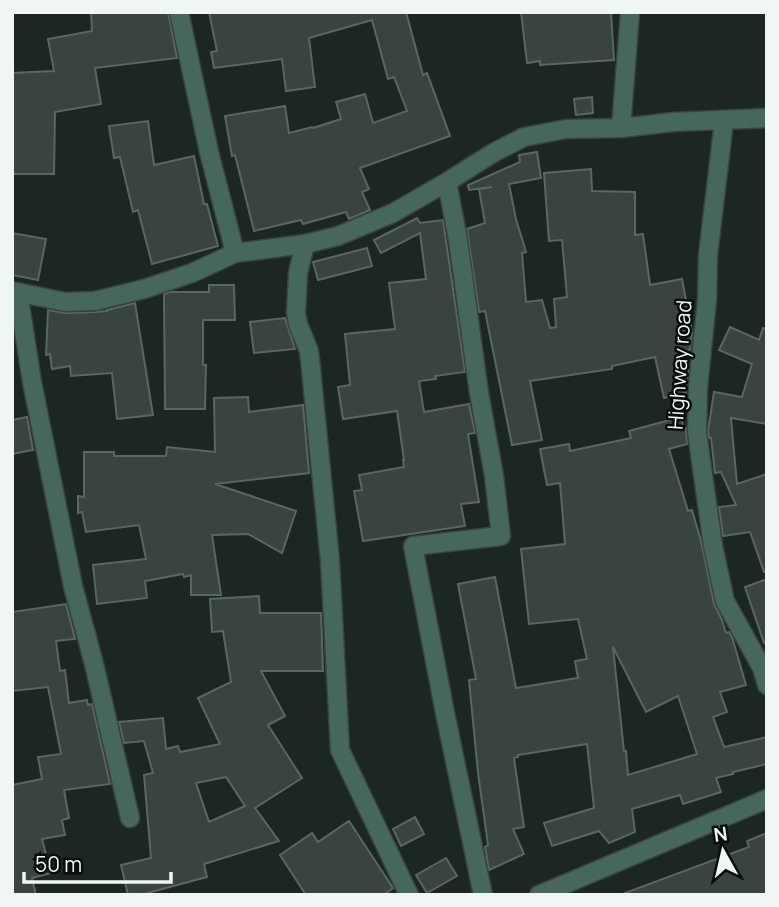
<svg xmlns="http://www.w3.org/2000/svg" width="779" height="907" viewBox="0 0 779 907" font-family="Manrope,sans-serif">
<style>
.building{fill:#394440;stroke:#5a6662;stroke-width:2;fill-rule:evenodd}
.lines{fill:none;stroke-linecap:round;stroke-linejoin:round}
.minor-casing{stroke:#3a433f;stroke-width:21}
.minor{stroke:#46675c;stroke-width:18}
.labels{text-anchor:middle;stroke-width:5;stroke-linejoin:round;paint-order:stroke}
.street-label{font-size:21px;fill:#f0f6f4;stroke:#090e0c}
</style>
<rect width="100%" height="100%" fill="#1c2622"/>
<path class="building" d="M91,12H168L177,58L95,68L101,104L55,112L54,174H12V73L54,71L48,39L92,31Z
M209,12H406L423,75L427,73L450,136L360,168L369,189L362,192L370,210L349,219L346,212L303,224L301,220L254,231L235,155L232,156L225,116L285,106L289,133L312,127L313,128L341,119L336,102L365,94L373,123L407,111L394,77L388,79L372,20L309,38L315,87L286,91L282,59L214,68L211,52L217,51Z
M521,12H611L614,60L540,65V61L527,63Z
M592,97L593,113L576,115L574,99Z
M148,121L154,165L194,156L204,204H207L218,246L152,264L138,210L133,212L120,157L114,158L109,126Z
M537,152L541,178L509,184L516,219L526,252L522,253L526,302L542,300L550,328L556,327L554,299L567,297L562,240L549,241L544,173L591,169L592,191L635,192V235L643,234L650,285L682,279L692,332L690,350L686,351L689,365L686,393L664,398L655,357L612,366V369L530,381L542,440L512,445L485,311L479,312L467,229L485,223L479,189L492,187L469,190L468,185L520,162L519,155Z
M417,218L420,223L443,220L465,372L435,376L436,379L419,381L424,412L469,404L475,433L468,434L479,502L461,504L465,526L363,541L354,491L362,490L359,475L404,467L403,460H404L397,411L343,419L338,387L350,385L345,334L395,329L389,283L426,279L420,233L381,253L374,240Z
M12,233L46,239L38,280L12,275Z
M367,248L372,266L318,280L313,262Z
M209,285H234L235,320H203V365H206L205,409H165L164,294L170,292H209Z
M135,303L153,415L117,419L112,373L71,376L70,366L52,369L50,354L46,355L48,310L65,313L95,312L107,311V310Z
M285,318L295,349L254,353L250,322Z
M730,327L759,340L763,328L767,329V424L731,418L737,484L767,474V572H764L750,532L723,536L719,507L736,505L721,472L715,473L711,438H709L708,431L714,392L742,397L752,364L719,350Z
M248,397L249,412L303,405L309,473L215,484L296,511L282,553L248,534L212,535L221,595H191V575L184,577L183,574L145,581L147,598L97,604L93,565L146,559L139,525L86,532L82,512L78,513V496L84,497V452H114V456H166L167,447L215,452L214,398Z
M27,417L33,450L12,454V420Z
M681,417L684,429L686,428L687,444L669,449L688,511L692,510L701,541L714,604L722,620L726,633L729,632L732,637L746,685L720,692L727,712L713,717L724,747L767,737V764L733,772V774L716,778L721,792L683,804L680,795L632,809L635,832L609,843L599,831L552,846L544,823L594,808L587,744L518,755V757L514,758L524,827L513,829L524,854L489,870L485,847L488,845L478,773L469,680L476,679L458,584L495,577L516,688L578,678L575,661L587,659L578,619L529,624L521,549L565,544L560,483L547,485L540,449L569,444L570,451L631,438L629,431ZM613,647L646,712L678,696L697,754L628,775L626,751H624Z
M767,579V642L764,643L745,587Z
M259,596L260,613H321L323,671H261L285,716L268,725L302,778L255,808L279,841L204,864L207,877L140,895H128L121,865L151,858L144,775L153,773L144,741L124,743L119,722L163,718L166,749L178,746L180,752L220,744L198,698L231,682L223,631L212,632L210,599ZM226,777L245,806L209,822L196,783Z
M66,604L75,639L56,641L60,671L65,670L69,703L87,700L88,705L92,704L110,784L64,790L69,818L62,820L65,835L42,839L51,873L32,878L36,895H12V785L42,779L38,757L61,754L48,687L12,691V612Z
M415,817L424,834L401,846L393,829Z
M349,821L393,888L384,895H306L280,855L312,833L318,842Z
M767,833V895H626L625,893L749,847L747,841Z
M446,858L457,876L427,893L416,875Z"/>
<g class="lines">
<defs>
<path id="minor" d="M179,12L209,152L235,253
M724,121L708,255L707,300L698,387L697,432L713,546L725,601L762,668L767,685
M621,128L630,12
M447,182L458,240L479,393L494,476L501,536L413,546L445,713L483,895
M305,244L298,273L296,313L298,324L309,351L311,369L330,561L340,750L409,895
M12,291L65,302L95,301L144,289L192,273L235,253L305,244L338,236L393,213L447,182L493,153L524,137L566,129L621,128L673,122L767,118
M18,292L32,382L73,586L94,664L130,818
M539,895L767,799"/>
</defs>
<use href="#minor" class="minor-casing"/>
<use href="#minor" class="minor"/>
</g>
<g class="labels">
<g class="street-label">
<text transform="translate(680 365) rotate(-86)" y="7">Highway road</text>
</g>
</g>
<rect width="779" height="907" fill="none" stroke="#f0f6f4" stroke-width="28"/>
<g transform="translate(723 851) rotate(352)" stroke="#090e0c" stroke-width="5" paint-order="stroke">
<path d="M0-5L12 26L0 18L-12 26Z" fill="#f0f6f4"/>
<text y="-10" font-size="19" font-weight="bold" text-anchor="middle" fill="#f0f6f4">N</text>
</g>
<path d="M24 872v10h147v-10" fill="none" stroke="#f0f6f4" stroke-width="3.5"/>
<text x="35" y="872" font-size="21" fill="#f0f6f4" stroke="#090e0c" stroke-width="5" paint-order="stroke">50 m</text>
</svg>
